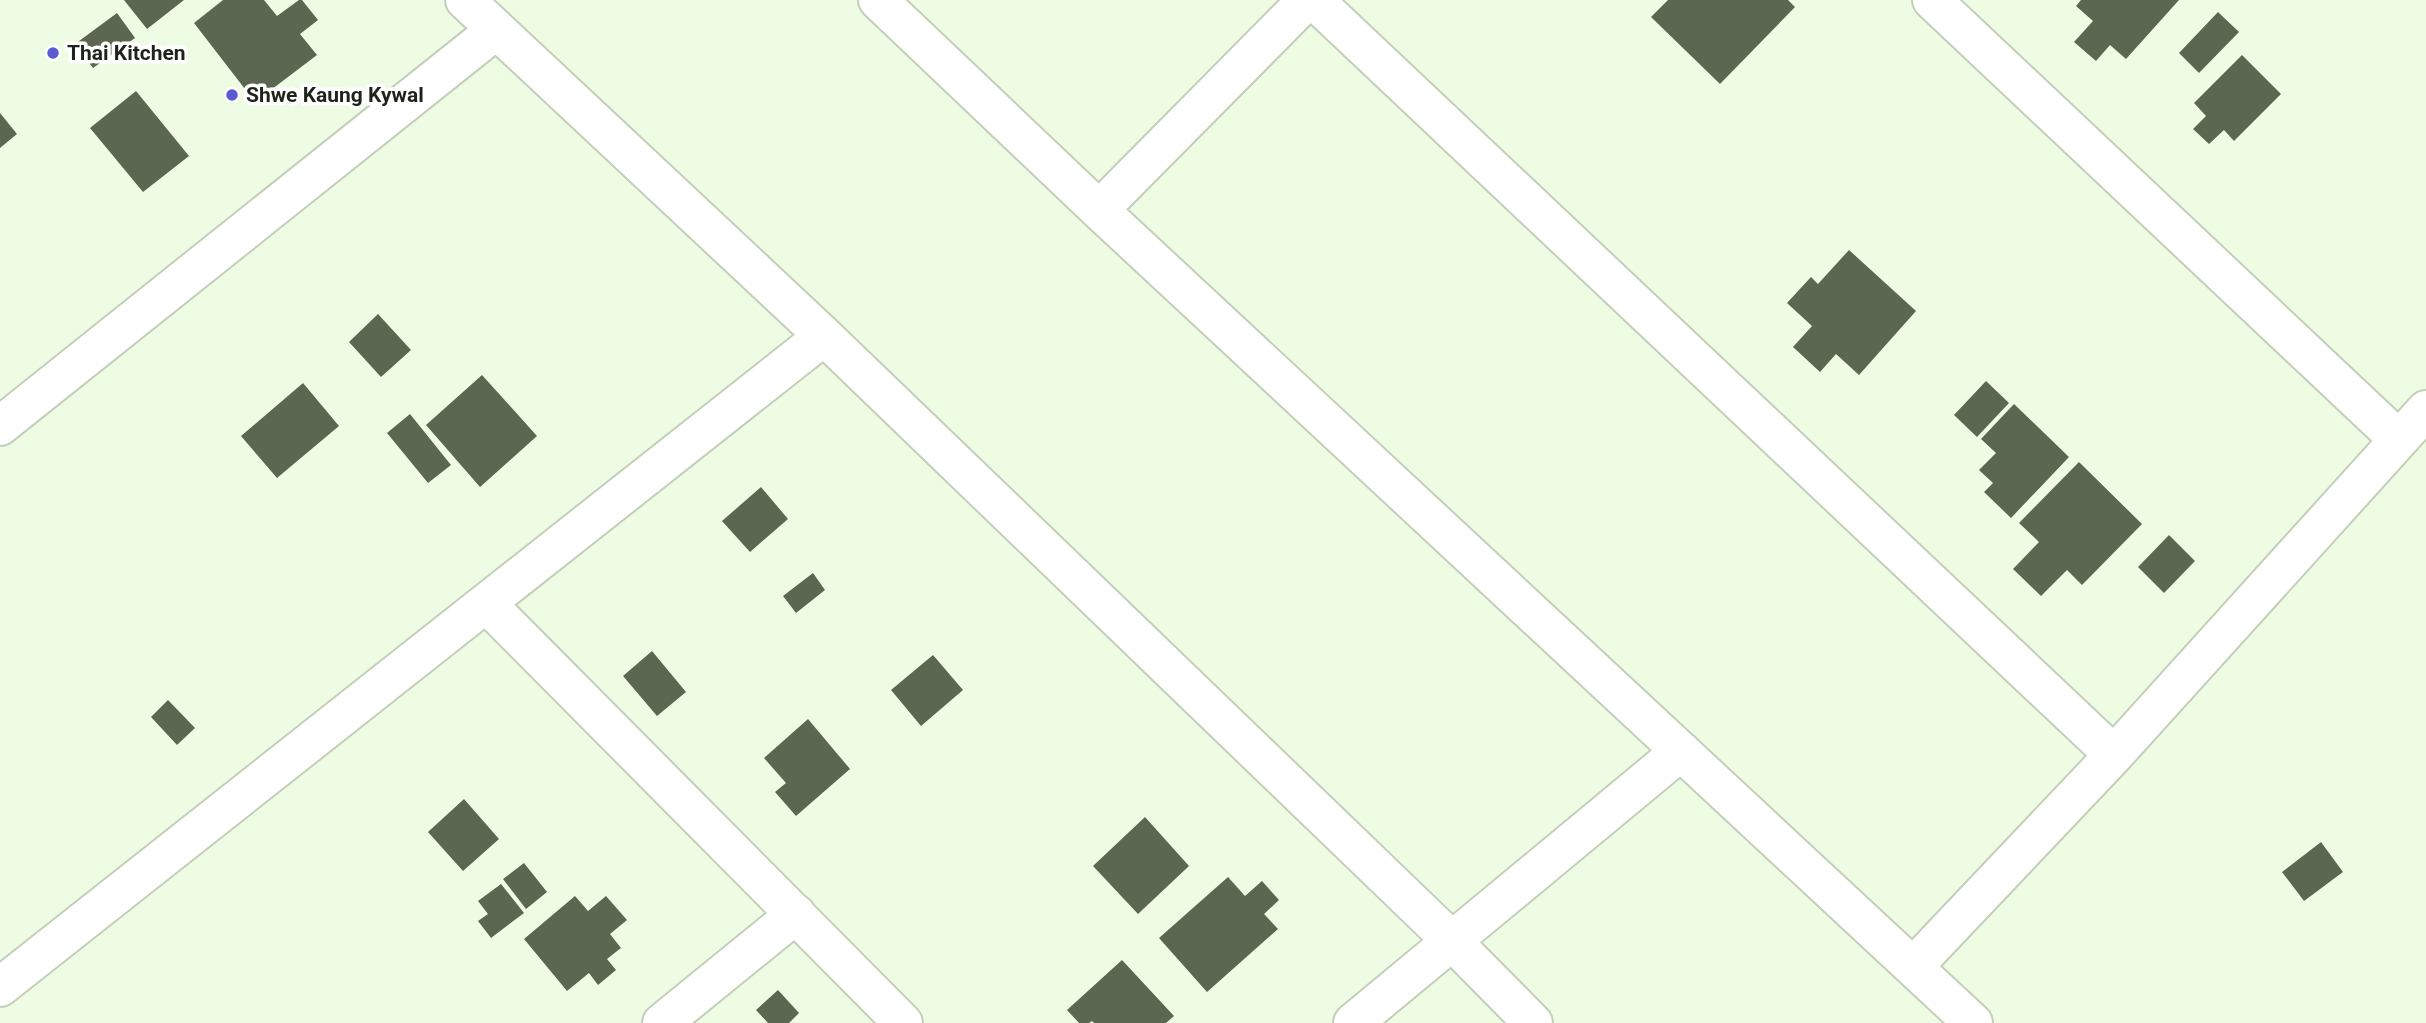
<svg xmlns="http://www.w3.org/2000/svg" width="2426" height="1023" viewBox="0 0 2426 1023" font-family="Roboto,sans-serif">
<style>
.building{fill:#5c6752}
.lines{fill:none;stroke-linecap:round;stroke-linejoin:round}
.street-casing{stroke:#c3cfb8;stroke-width:42}
.street{stroke:#fff;stroke-width:38}
.poi-dot{fill:#5a5bd3;stroke:#fff;stroke-width:2.5}
.labels{text-anchor:middle;stroke-width:7;stroke-linejoin:round;paint-order:stroke}
.poi-label{font-size:21px;font-weight:bold;fill:#1f241b;stroke:#fff;text-anchor:start}
</style>
<rect width="100%" height="100%" fill="#effce4"/>
<path class="building" d="M124,0H184L147,29Z
M223,0H264L277,16L299,0H302L318,20L300,34L317,55L255,102L194,23Z
M1668,0H1788L1795,7L1720,84L1651,17Z
M2081,0H2179L2126,59L2110,45L2096,61L2074,42L2093,21L2076,6Z
M2218,12L2239,32L2199,73L2179,53Z
M117,13L135,38L93,68L75,44Z
M2242,55L2281,94L2234,141L2224,130L2209,144L2193,129L2206,116L2194,103Z
M136,91L189,156L143,192L90,128Z
M0,113L17,134L0,148Z
M1849,250L1916,311L1859,375L1836,354L1820,372L1793,347L1812,326L1787,303L1811,277L1818,284Z
M378,314L411,350L381,377L349,342Z
M482,375L537,436L480,487L426,425Z
M1986,381L2009,403L1977,437L1954,415Z
M303,383L339,426L277,478L241,436Z
M2014,404L2069,457L2011,518L1984,492L1993,483L1979,470L1996,453L1981,439Z
M410,414L451,465L428,483L387,433Z
M2079,462L2142,524L2082,585L2067,570L2041,596L2013,569L2039,542L2019,523Z
M761,487L788,519L750,552L722,521Z
M2169,535L2195,561L2164,593L2138,567Z
M813,573L825,590L796,613L783,596Z
M652,651L686,692L657,716L623,676Z
M933,655L963,690L921,726L891,690Z
M168,700L195,728L177,745L151,717Z
M808,719L850,769L796,816L775,792L786,783L764,758Z
M464,799L499,839L463,871L428,832Z
M1145,817L1189,866L1138,914L1093,866Z
M2321,842L2343,872L2304,901L2282,872Z
M524,863L547,892L526,909L503,879Z
M1228,877L1245,896L1262,881L1279,900L1264,914L1278,929L1207,992L1159,938Z
M501,884L524,913L491,938L478,921L488,914L478,901Z
M575,896L588,911L606,896L627,920L610,934L621,948L607,959L616,970L598,985L589,973L567,991L524,939Z
M1122,960L1174,1016L1166,1023H1094L1092,1021L1089,1023H1079L1067,1010Z
M778,990L799,1013L789,1023H768L756,1010Z"/>
<g class="lines">
<defs>
<path id="street" d="M465,0L824,336L1451,940L1533,1023
M878,0L1099,210L1973,1023
M1314,0L2114,755
M1932,0L2398,439
M1099,210L1307,0
M0,426L496,30
M486,603L903,1023
M1913,967L2114,755L2426,410
M0,987L824,336
M662,1023L796,914
M1353,1023L1681,751"/>
</defs>
<use href="#street" class="street-casing"/>
<use href="#street" class="street"/>
</g>
<g class="poi-dot">
<circle cx="53" cy="53" r="7"/>
<circle cx="232" cy="95" r="7"/>
</g>
<g class="labels">
<g class="poi-label">
<text x="67" y="60">Thai Kitchen</text>
<text x="246" y="102">Shwe Kaung Kywal</text>
</g>
</g>
</svg>
